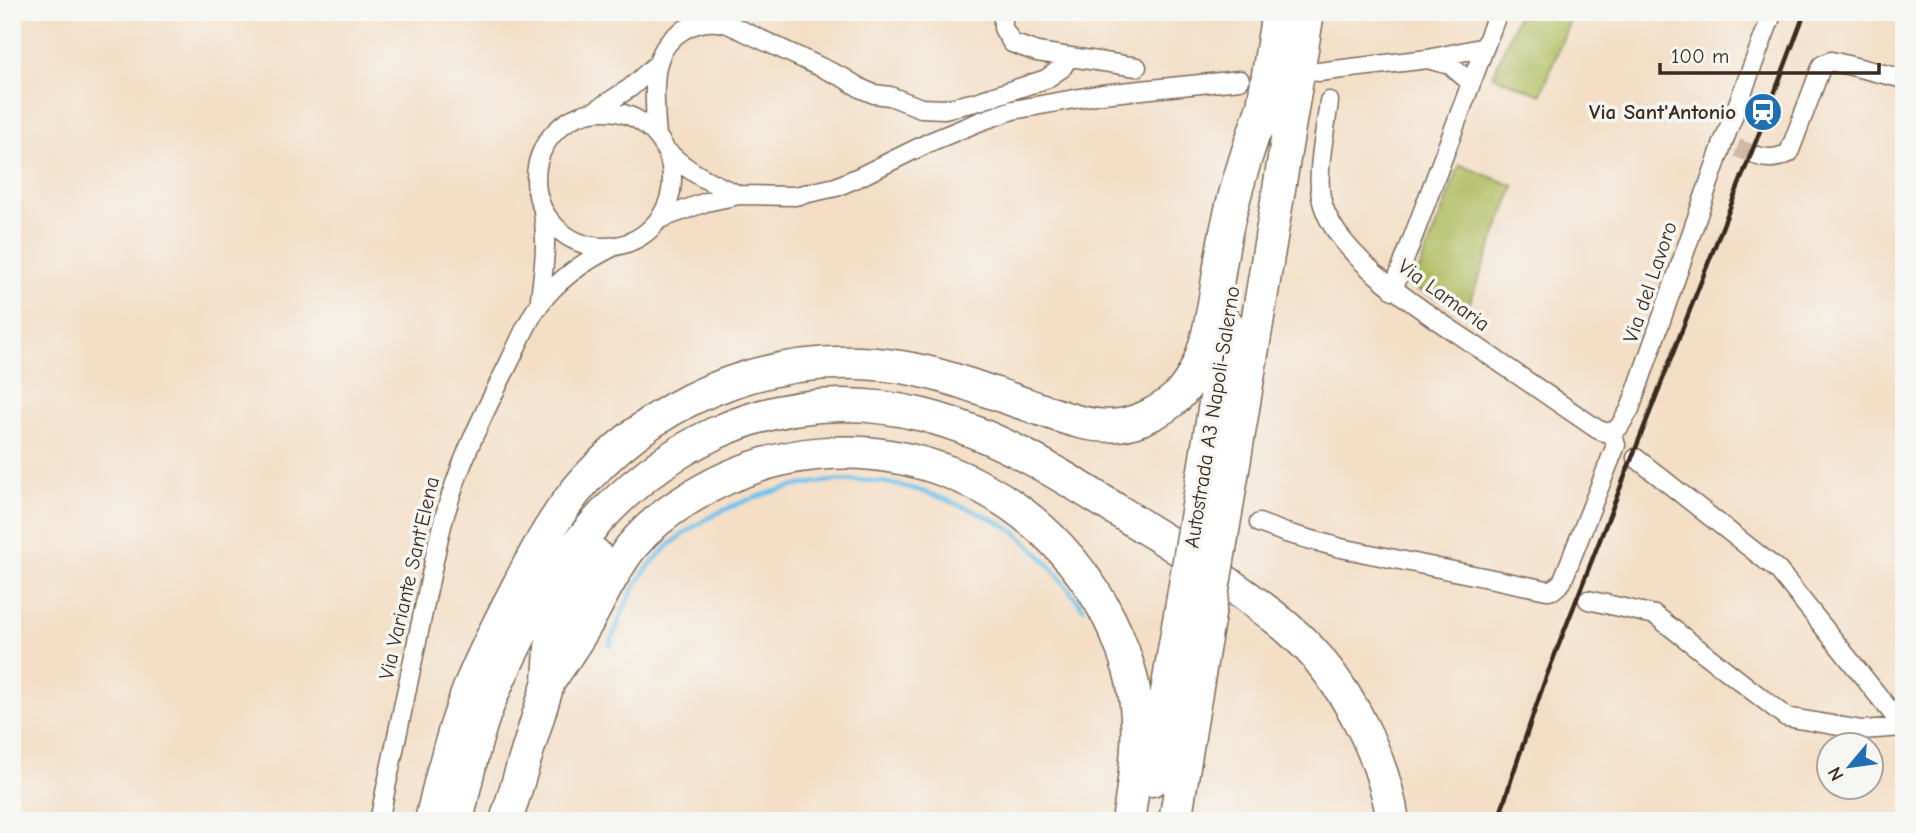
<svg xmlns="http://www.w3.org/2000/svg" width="1916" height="833" viewBox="0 0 1916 833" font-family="'Comic Neue',sans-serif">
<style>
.green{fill:#aebc5e;stroke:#74733e;stroke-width:2}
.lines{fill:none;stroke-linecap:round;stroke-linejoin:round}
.stream{stroke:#6ec1ea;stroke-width:4.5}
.minor-tunnel{stroke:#cfbaa4;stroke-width:18;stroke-dasharray:18 9;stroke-linecap:butt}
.minor-casing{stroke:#7c6958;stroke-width:21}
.motorway-casing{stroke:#7c6958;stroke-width:35}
.minor{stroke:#fff;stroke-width:18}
.motorway{stroke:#fff;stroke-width:32}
.rail{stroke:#3b2a1e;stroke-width:4.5}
.motorway-bridge-casing{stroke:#7c6958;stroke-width:35;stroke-linecap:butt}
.motorway-bridge{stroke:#fff;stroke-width:32}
.labels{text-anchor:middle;stroke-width:7;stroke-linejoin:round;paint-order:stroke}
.poi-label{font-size:21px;font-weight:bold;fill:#3b2a1e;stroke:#f6f6f2;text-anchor:end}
.street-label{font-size:21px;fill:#3b2a1e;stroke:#f6f6f2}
</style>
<rect width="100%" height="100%" fill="#f6f6f2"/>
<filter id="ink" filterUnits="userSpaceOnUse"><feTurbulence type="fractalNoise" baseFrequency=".0143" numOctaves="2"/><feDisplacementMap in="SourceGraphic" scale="14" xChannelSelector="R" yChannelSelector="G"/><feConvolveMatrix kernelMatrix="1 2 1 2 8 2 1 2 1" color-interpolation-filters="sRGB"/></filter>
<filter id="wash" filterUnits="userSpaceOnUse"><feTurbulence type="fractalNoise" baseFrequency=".00686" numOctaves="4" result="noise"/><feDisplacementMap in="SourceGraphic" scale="28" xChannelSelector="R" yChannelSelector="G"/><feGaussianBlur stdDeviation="1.57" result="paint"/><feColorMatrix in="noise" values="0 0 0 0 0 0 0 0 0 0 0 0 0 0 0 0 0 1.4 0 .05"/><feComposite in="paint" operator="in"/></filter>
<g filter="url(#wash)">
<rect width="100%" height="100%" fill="#f4dec5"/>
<path class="green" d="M1519,12H1573L1541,95L1493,76Z
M1460,165L1514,186L1467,309L1412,288Z"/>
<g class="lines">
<path class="stream" d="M610,645C620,617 631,588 650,565C700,506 797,475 872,481C903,484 931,493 959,505C978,512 1000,521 1016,533C1043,554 1063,582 1083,608"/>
</g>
</g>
<g filter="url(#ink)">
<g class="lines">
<path class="minor-tunnel" d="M1737,148L1758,156"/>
<defs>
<path id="minor" d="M1003,12V28L1012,43L1037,52L1137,67
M1431,60L1450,65L1471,83
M1318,72L1428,59L1485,47
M1329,101C1326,129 1316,170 1321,197C1332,258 1435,318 1483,351C1521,377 1559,403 1597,429L1604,432H1612
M596,110L630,88L657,64
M536 179a68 68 0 1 1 136 0a68 68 0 1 1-136 0Z
M657,135C655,117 653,80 658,63C667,32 699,16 728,24L844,78L862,89L874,94L890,96L921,108L944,109L976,102L1046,79L1062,68L1069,57
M668,152C690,173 711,183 739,195
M1758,156C1769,160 1779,158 1789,153L1822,65L1831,61L1904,79
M660,219L706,202L739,195L795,196L836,187L859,177L930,142L981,121L1013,110L1102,94L1240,80
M1393,290L1498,12
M539,306C543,274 548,244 543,212
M1612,432L1619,427L1630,409L1723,143L1773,12
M1636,458L1778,570L1904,728
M1259,523L1286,533L1341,548L1547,590H1553L1562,582L1616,445L1612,432
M1588,600L1655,615L1786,717L1862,730L1903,727
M379,821L439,537C455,472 479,422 509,363C518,345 527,321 539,305C558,279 586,260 615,246"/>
<path id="motorway" d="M1260,125L1278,12
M1194,530L1228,325
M1222,537L1308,12
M552,677C563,661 574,645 584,628C600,601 612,571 632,546C647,528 668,511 688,499C857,391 1073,481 1129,669C1144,719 1136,771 1128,821
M1152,780L1181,609
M431,821C441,776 453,730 470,686C484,651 502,617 519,584C538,547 559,509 587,478C668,390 782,349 901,367C945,374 986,391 1028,405C1057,415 1088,429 1119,425C1140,422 1162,411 1178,396C1214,360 1215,280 1226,232C1235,188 1249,146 1264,104
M457,821C465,786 472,750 484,716C493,689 507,662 520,636C532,614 543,592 557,572C643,448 771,378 923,415C1006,436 1078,486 1150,531C1174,545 1196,561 1218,576C1252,600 1289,625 1317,657C1355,703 1384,762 1393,821
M506,821L549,681L551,647L561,611L573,587L595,554
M1175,821L1208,620"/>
</defs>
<use href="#minor" class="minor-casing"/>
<use href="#motorway" class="motorway-casing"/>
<use href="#minor" class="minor"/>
<use href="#motorway" class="motorway"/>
<path class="rail" d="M1498,821L1514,771L1545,680L1767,113L1805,12"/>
<defs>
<path id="motorway-bridge" d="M1181,609L1194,530
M1208,620L1222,537"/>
</defs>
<use href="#motorway-bridge" class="motorway-bridge-casing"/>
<use href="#motorway-bridge" class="motorway-bridge"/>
</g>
</g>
<defs>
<symbol id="station-disc" viewBox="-11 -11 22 22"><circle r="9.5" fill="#1f6fb2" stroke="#f6f6f2"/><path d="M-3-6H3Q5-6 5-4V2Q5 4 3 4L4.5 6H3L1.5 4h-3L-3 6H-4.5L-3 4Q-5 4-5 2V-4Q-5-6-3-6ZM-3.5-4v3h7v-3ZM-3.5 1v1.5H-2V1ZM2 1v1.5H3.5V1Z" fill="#fff"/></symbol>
</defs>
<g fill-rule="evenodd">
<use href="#station-disc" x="1741" y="90" width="44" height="44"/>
</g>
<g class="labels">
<g class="poi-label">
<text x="1736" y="119">Via Sant'Antonio</text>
</g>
<g class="street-label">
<text transform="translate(1650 282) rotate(-71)" y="7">Via del Lavoro</text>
<text transform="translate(1444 295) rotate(36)" y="7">Via Lamaria</text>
<text transform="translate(1212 417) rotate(-81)" y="7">Autostrada A3 Napoli-Salerno</text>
<text transform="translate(409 578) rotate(-77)" y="7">Via Variante Sant'Elena</text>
</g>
</g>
<rect width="1916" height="833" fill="none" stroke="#f6f6f2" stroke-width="42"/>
<g transform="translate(1850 766) rotate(241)"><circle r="33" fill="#f6f6f2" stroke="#aba49d" stroke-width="2"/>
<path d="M0-5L12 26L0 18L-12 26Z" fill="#1f6fb2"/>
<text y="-10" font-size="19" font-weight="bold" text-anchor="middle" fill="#3b2a1e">N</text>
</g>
<path d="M1660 63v10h219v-10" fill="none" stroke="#3b2a1e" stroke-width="3.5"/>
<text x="1671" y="63" font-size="21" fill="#3b2a1e" stroke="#f6f6f2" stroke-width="5" paint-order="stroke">100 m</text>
</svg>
